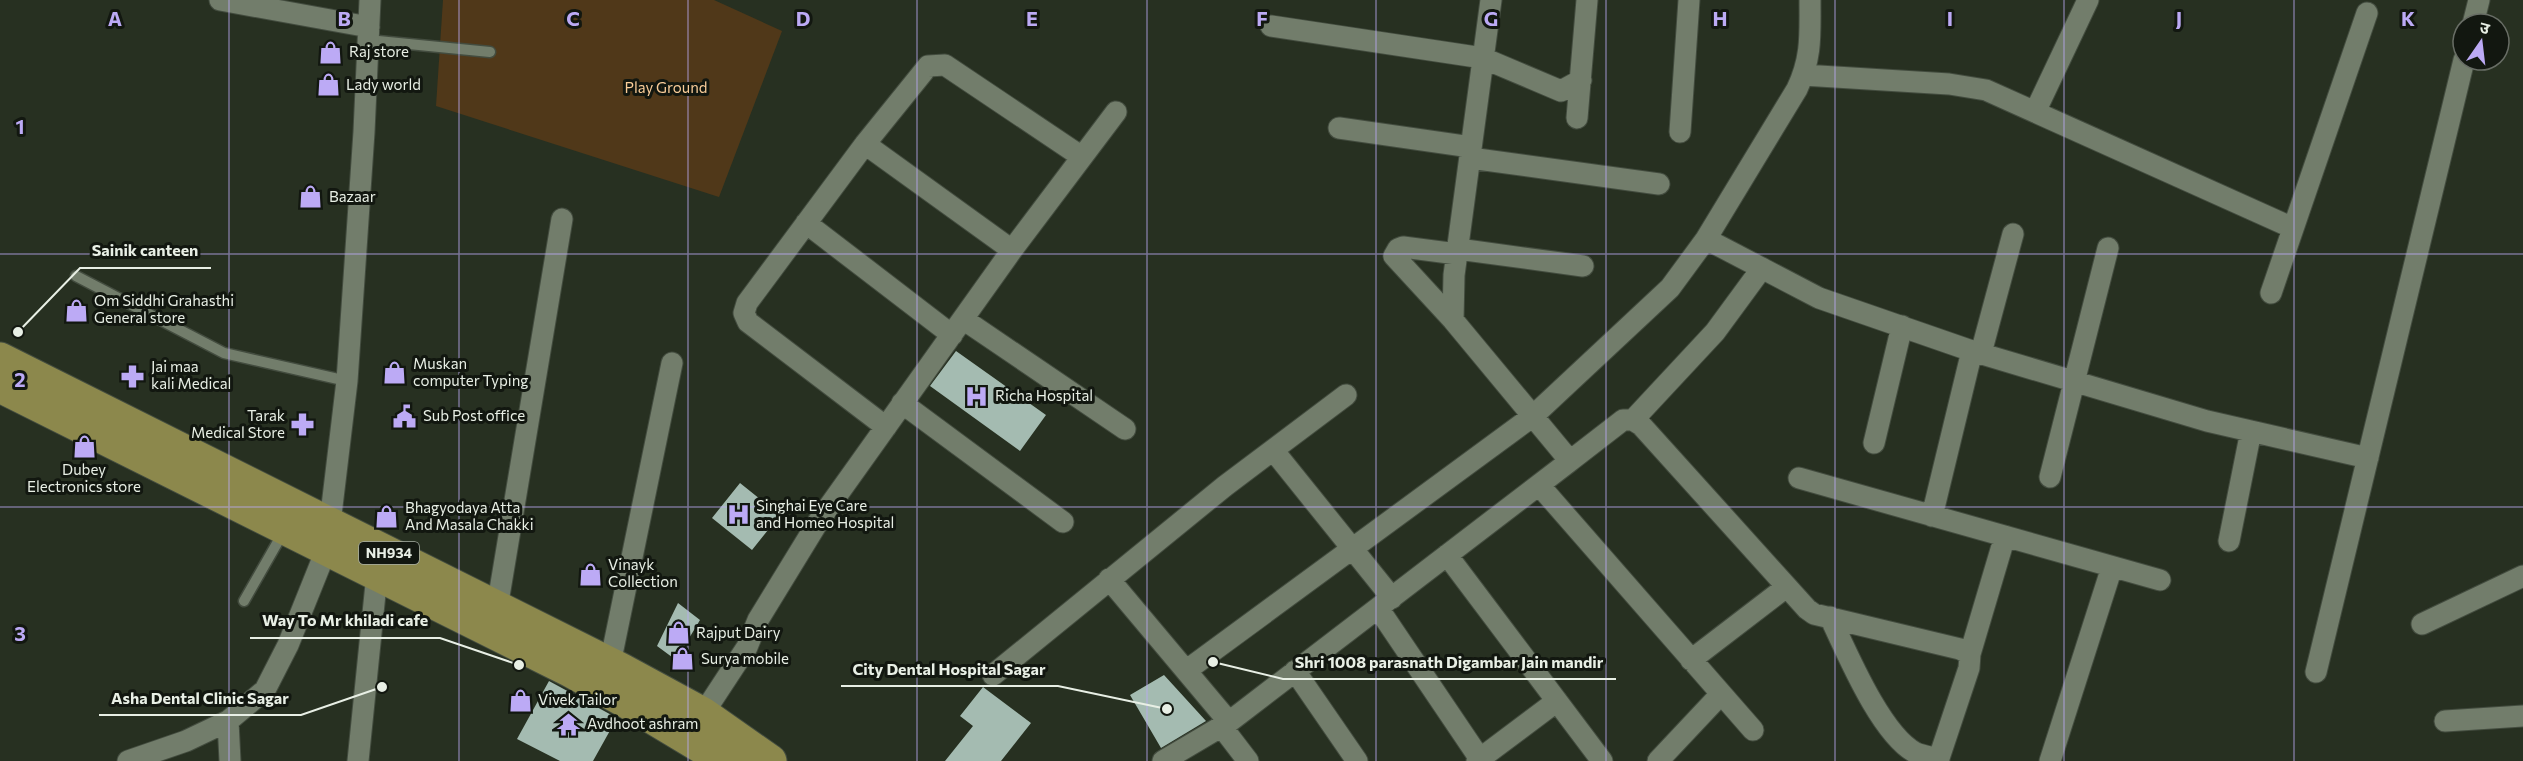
<svg xmlns="http://www.w3.org/2000/svg" width="2523" height="761" viewBox="0 0 2523 761" font-family="Commissioner,'Noto Sans Devanagari',sans-serif">
<style>
.green{fill:#503819}
.building{fill:#a4bbb1}
.lines{fill:none;stroke-linecap:round;stroke-linejoin:round}
.service-casing{stroke:#434c3f;stroke-width:13}
.minor-casing{stroke:#434c3f;stroke-width:23}
.trunk-casing{stroke:#434c3f;stroke-width:35}
.service{stroke:#727d6b;stroke-width:10}
.minor{stroke:#727d6b;stroke-width:21}
.trunk{stroke:#8c884c;stroke-width:33}
.grid{fill:none;stroke:#bcaaf5;stroke-width:1.5;stroke-opacity:0.55}
.labels{text-anchor:middle;stroke-width:6;stroke-linejoin:round;paint-order:stroke}
.shield{fill:#121710;stroke:#a8aea5;stroke-width:1.5}
.shield-label{font-size:14px;font-weight:bold;fill:#e8efe5}
.poi-label{font-size:15px;fill:#e8efe5;stroke:#121710;text-anchor:start}
.park-label{font-size:15px;fill:#facd99;stroke:#121710}
.grid-label{font-size:20px;text-anchor:middle;font-weight:bold;fill:#bcaaf5;stroke:#121710;stroke-width:6;stroke-linejoin:round;paint-order:stroke}
.leader{fill:none;stroke:#e8efe5;stroke-width:2}
.callout-dot{fill:#e8efe5;stroke:#121710;stroke-width:2}
.callout-label{font-size:16px;text-anchor:middle;font-weight:bold;fill:#e8efe5;stroke:#121710;stroke-width:6;stroke-linejoin:round;paint-order:stroke}
</style>
<rect width="100%" height="100%" fill="#273021"/>
<path class="green" d="M443,0H714L782,31L719,197L436,106Z"/>
<path class="building" d="M956,351L1046,415L1020,451L930,386Z
M740,483L780,515L752,550L712,518Z
M678,603L700,620L676,660L657,646Z
M1164,675L1206,721L1161,748L1130,695Z
M549,681L617,718L593,761H560L517,739Z
M983,687L1031,723L1001,761H945L973,726L960,716Z"/>
<g class="lines">
<defs>
<path id="service" d="M368,40L490,52
M76,276L224,353L347,381
M244,601L284,531"/>
<path id="minor" d="M220,0L369,27
M2473,24L2479,0
M1271,26L1483,58L1561,91L1581,80
M1803,75L1949,84L1986,90L2293,228
M2035,112L2088,0
M1577,118L1587,0
M1339,128L1471,147
M1680,132L1689,0
M865,144L1012,250
M1470,158L1659,184
M806,223L952,335
M1706,239L1819,298L1972,351L2207,421L2368,458
M1458,249L1583,266
M2271,293L2367,13
M963,319L1125,429
M1453,320L1394,256L1398,249L1403,247L1457,254
M1981,353L2013,234
M902,403L1063,522
M1633,420L1715,332L1762,268
M886,427L748,322L744,313L747,303L865,144L928,66L945,65L1082,157
M1874,443L1902,326
M1273,450L1392,598
M1570,461L1623,420H1633L1641,425L1807,609L1814,614L1960,649L1970,654L1969,668L1938,761
M2050,477L2108,248
M1799,478L2160,580
M1539,485L1753,730
M1932,516L1972,351
M2229,541L2251,431
M1447,555L1602,761
M1109,579L1229,722
M497,608L562,219
M1378,608L1480,759
M1830,617C1847,653 1881,735 1916,753C1923,756 1932,757 1939,759
M2422,624L2523,576
M1970,654L2005,536
M1691,660L1785,588
M610,664L672,363
M1187,670L1533,416L1670,288L1706,239L1797,89C1812,57 1810,35 1810,0
M1295,671L1357,761
M2316,672L2464,60
M993,675L1225,486L1346,395
M703,714L747,647L758,620L818,522L1012,250L1116,112
M228,721L230,761
M2445,721L2523,716
M1222,727L1248,761
M128,761L186,741L228,721L265,690L288,645L327,548L347,381L364,132L370,0
M358,761L377,574
M1163,761L1229,722L1570,461L1453,320L1454,275L1491,0
M1477,761L1557,701
M1658,761L1721,694
M2050,761L2112,567"/>
<path id="trunk" d="M0,359L620,669L703,714L770,761
M0,386L571,671L627,702L725,761"/>
</defs>
<use href="#service" class="service-casing"/>
<use href="#minor" class="minor-casing"/>
<use href="#trunk" class="trunk-casing"/>
<use href="#service" class="service"/>
<use href="#minor" class="minor"/>
<use href="#trunk" class="trunk"/>
</g>
<path class="grid" d="M229,0V761M459,0V761M688,0V761M917,0V761M1147,0V761M1376,0V761M1606,0V761M1835,0V761M2064,0V761M2294,0V761M0,254H2523M0,507H2523"/>
<defs>
<symbol id="shop-bare" viewBox="-9 -9 18 18"><path d="M-5-2.5h2.3a2.7 3.5 0 0 1 5.4 0H5L5.5 6h-11ZM-1.5-2.5h3a1.5 2.3 0 0 0-3 0Z" fill="#bcaaf5" stroke="#121710" stroke-width="2.5" paint-order="stroke"/></symbol>
<symbol id="pharmacy-bare" viewBox="-9 -9 18 18"><path d="M-2-6h4v4h4v4h-4v4h-4v-4h-4v-4h4Z" fill="#bcaaf5" stroke="#121710" stroke-width="2.5" paint-order="stroke"/></symbol>
<symbol id="hospital-bare" viewBox="-9 -9 18 18"><path d="M-5-5h3v3.5h4V-5h3V5h-3V1.5h-4V5h-3Z" fill="#bcaaf5" stroke="#121710" stroke-width="2.5" paint-order="stroke"/></symbol>
<symbol id="civic-bare" viewBox="-9 -9 18 18"><path d="M-.6-6.5H3V-4.5H.6V-3L4-1V1h2V6H-6V1h2V-1L-.6-3ZM-1.2 2.5V6h2.4V2.5Z" fill="#bcaaf5" stroke="#121710" stroke-width="2.5" paint-order="stroke"/></symbol>
<symbol id="temple-bare" viewBox="-9 -9 18 18"><path d="M0-6L5-2H3V0L6.5 2.5H4V6H1.5V3h-3V6H-4V2.5H-6.5L-3 0V-2H-5Z" fill="#bcaaf5" stroke="#121710" stroke-width="2.5" paint-order="stroke"/></symbol>
</defs>
<g fill-rule="evenodd">
<use href="#shop-bare" x="314" y="36" width="33" height="33"/>
<use href="#shop-bare" x="312" y="68" width="33" height="33"/>
<use href="#shop-bare" x="294" y="180" width="33" height="33"/>
<use href="#shop-bare" x="60" y="294" width="33" height="33"/>
<use href="#shop-bare" x="378" y="356" width="33" height="33"/>
<use href="#pharmacy-bare" x="116" y="360" width="33" height="33"/>
<use href="#hospital-bare" x="960" y="380" width="33" height="33"/>
<use href="#civic-bare" x="388" y="400" width="33" height="33"/>
<use href="#pharmacy-bare" x="286" y="408" width="33" height="33"/>
<use href="#shop-bare" x="68" y="430" width="33" height="33"/>
<use href="#hospital-bare" x="722" y="498" width="33" height="33"/>
<use href="#shop-bare" x="370" y="500" width="33" height="33"/>
<use href="#shop-bare" x="574" y="558" width="33" height="33"/>
<use href="#shop-bare" x="662" y="616" width="33" height="33"/>
<use href="#shop-bare" x="666" y="642" width="33" height="33"/>
<use href="#shop-bare" x="504" y="684" width="33" height="33"/>
<use href="#temple-bare" x="552" y="708" width="33" height="33"/>
</g>
<g class="labels">
<rect class="shield" x="359" y="542" width="60" height="22" rx="4.5"/>
<g class="shield-label">
<text x="389" y="558">NH934</text>
</g>
<g class="poi-label">
<text x="349" y="57">Raj store</text>
<text x="346" y="90">Lady world</text>
<text x="329" y="202">Bazaar</text>
<text x="94" y="306">Om Siddhi Grahasthi<tspan x="94" dy="17">General store</tspan></text>
<text x="413" y="369">Muskan<tspan x="413" dy="17">computer Typing</tspan></text>
<text x="151" y="372">Jai maa<tspan x="151" dy="17">kali Medical</tspan></text>
<text x="995" y="401">Richa Hospital</text>
<text x="285" y="421" text-anchor="end">Tarak<tspan x="285" dy="17">Medical Store</tspan></text>
<text x="423" y="421">Sub Post office</text>
<text x="84" y="475" text-anchor="middle">Dubey<tspan x="84" dy="17">Electronics store</tspan></text>
<text x="756" y="511">Singhai Eye Care<tspan x="756" dy="17">and Homeo Hospital</tspan></text>
<text x="405" y="513">Bhagyodaya Atta<tspan x="405" dy="17">And Masala Chakki</tspan></text>
<text x="608" y="570">Vinayk<tspan x="608" dy="17">Collection</tspan></text>
<text x="696" y="638">Rajput Dairy</text>
<text x="701" y="664">Surya mobile</text>
<text x="538" y="705">Vivek Tailor</text>
<text x="587" y="729">Avdhoot ashram</text>
</g>
<g class="park-label">
<text x="666" y="93">Play Ground</text>
</g>
</g>
<g class="grid-label">
<text x="115" y="26">A</text>
<text x="344" y="26">B</text>
<text x="573" y="26">C</text>
<text x="803" y="26">D</text>
<text x="1032" y="26">E</text>
<text x="1262" y="26">F</text>
<text x="1491" y="26">G</text>
<text x="1720" y="26">H</text>
<text x="1950" y="26">I</text>
<text x="2179" y="26">J</text>
<text x="2408" y="26">K</text>
<text x="20" y="134">1</text>
<text x="20" y="387">2</text>
<text x="20" y="641">3</text>
</g>
<path class="leader" d="M18 332L80 268H211M519 665L440 638H250M1213 662L1283 679H1616M1167 709L1058 686H841M382 687L301 715H99"/>
<g class="callout-dot">
<circle cx="18" cy="332" r="6"/>
<circle cx="519" cy="665" r="6"/>
<circle cx="1213" cy="662" r="6"/>
<circle cx="1167" cy="709" r="6"/>
<circle cx="382" cy="687" r="6"/>
</g>
<g class="callout-label">
<text x="145" y="256">Sainik canteen</text>
<text x="345" y="626">Way To Mr khiladi cafe</text>
<text x="1449" y="668">Shri 1008 parasnath Digambar Jain mandir</text>
<text x="949" y="675">City Dental Hospital Sagar</text>
<text x="200" y="704">Asha Dental Clinic Sagar</text>
</g>
<g transform="translate(2481 42) rotate(14)"><circle r="28" fill="#121710" stroke="#686d65" stroke-width="1.5"/>
<path d="M0-4.5L10 22L0 15L-10 22Z" fill="#bcaaf5"/>
<text y="-9" font-size="16" font-weight="bold" text-anchor="middle" fill="#e8efe5">उ</text>
</g>
</svg>
